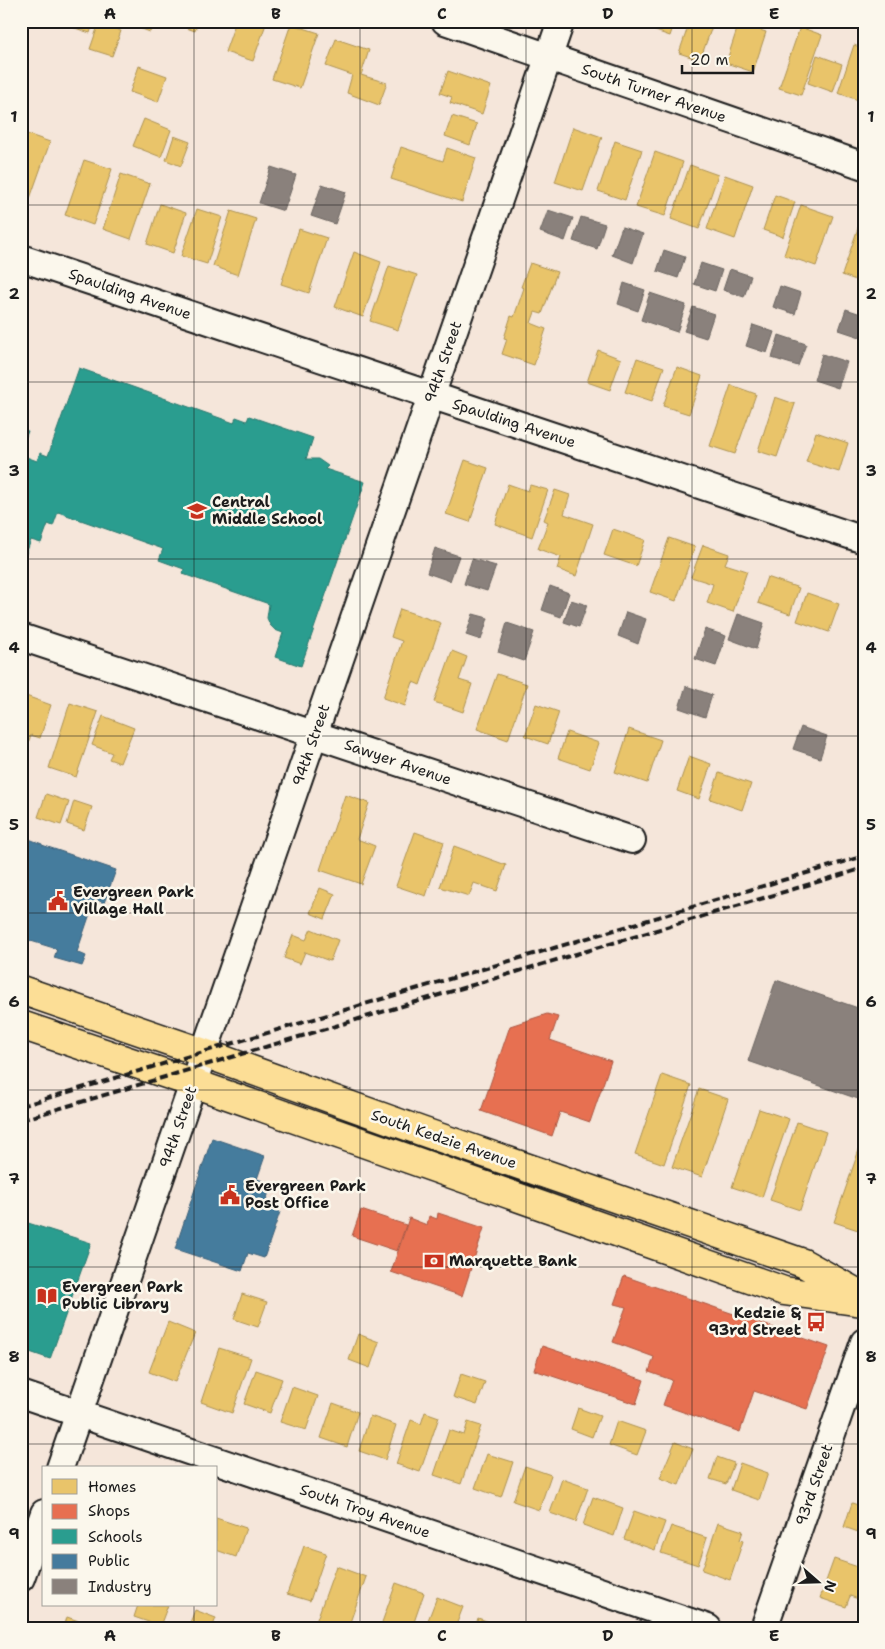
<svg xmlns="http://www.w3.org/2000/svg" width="885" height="1649" viewBox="0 0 885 1649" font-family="'Shantell Sans',sans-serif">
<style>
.homes{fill:#e9c46a;stroke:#ac9253}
.shops{fill:#e76f51;stroke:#aa5641}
.schools{fill:#2a9d8f;stroke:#26766c}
.public{fill:#457b9d;stroke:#395e76}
.industry{fill:#8a817c;stroke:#69635f}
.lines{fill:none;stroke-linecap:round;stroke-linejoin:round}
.minor-casing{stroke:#1c1c1c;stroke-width:30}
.major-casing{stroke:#1c1c1c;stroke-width:31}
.minor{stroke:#fbf7ec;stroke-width:26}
.major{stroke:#fcde96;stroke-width:28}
.rail{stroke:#1c1c1c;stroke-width:4;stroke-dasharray:8 4;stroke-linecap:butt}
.grid{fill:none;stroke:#1c1c1c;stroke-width:1;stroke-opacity:0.55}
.labels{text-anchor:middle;stroke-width:5;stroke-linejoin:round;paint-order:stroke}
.street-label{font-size:15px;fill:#1c1c1c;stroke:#fbf7ec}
.poi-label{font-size:15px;font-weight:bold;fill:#1c1c1c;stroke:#fbf7ec;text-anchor:start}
.neatline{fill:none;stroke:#1c1c1c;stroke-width:2}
.grid-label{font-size:16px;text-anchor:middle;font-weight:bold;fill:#1c1c1c}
</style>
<rect width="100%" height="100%" fill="#f5e6da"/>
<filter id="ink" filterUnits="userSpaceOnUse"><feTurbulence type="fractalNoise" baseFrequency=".02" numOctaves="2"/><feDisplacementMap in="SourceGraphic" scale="10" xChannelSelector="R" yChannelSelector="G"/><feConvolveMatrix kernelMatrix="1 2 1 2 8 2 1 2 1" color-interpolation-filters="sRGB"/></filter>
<g filter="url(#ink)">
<path class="homes" d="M64,21H94L90,33L63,24Z
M127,21H154L150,32L126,23Z
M167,21H198L195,31Z
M236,21H267L253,61L225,52Z
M649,21H675L670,36L647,28Z
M690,21H714L700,60L679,53Z
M99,23L121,31L112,56L90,49Z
M739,23L766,32L753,72L726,63Z
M291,24L319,33L300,88L272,79Z
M800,27L822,35L801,95L779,88Z
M336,39L369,50L361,75L387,83L379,105L347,93L352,75L326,66Z
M854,45L864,49V102L838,93Z
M817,55L842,64L833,92L808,83Z
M139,66L167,76L158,102L130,92Z
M448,71L491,86L482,114L450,103L452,97L440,93Z
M452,116L477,124L470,145L445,136Z
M144,119L171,130L161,157L133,146Z
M573,127L602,137L583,191L555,182Z
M21,132L50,142L28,204L21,201Z
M174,136L190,142L181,166L166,160Z
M615,141L642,150L625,200L598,191Z
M401,147L443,161L447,148L476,158L462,202L391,179Z
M655,152L683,162L665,216L636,207Z
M84,160L112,169L93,225L65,215Z
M690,165L718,175L699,229L671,219Z
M121,174L150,184L131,239L103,229Z
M725,175L753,185L735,239L707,229Z
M775,195L795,202L783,237L763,230Z
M160,204L186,213L173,253L147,244Z
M801,205L833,216L816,266L784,255Z
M197,209L222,217L207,264L181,256Z
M231,211L256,219L238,275L213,266Z
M859,225L864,227V283L842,275Z
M299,229L327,238L309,293L281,284Z
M354,252L381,262L363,317L335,307Z
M530,263L557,272L542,314L535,312L531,323L546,329L534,365L502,354L507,339L504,338L511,316L514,317L524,288L521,287Z
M389,266L417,275L398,330L370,321Z
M598,350L621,359L610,390L587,382Z
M637,358L664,367L652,401L625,392Z
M677,367L702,376L689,414L663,406Z
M731,385L756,394L735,454L710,446Z
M775,397L795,404L777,457L758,451Z
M816,432L848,443L839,472L806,462Z
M465,460L488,468L470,522L446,514Z
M508,484L528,491L530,485L548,490L532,537L495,524Z
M555,490L570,495L564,514L593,524L576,576L557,569L561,557L538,549L548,522L544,520Z
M613,529L645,540L636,566L604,555Z
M669,538L695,547L676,601L650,592Z
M703,545L729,554L725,564L747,571L733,612L707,603L713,584L691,577Z
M767,577L799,588L790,614L758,603Z
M807,593L839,604L829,632L797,621Z
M400,609L441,623L420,685L413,682L405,706L383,698L402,641L391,637Z
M452,651L467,657L459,680L472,684L463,712L434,702Z
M497,674L527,684L508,740L477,729Z
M26,696L51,705L40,738L31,735L28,743L21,741V710Z
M70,703L98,712L76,777L49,768Z
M536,704L559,712L548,744L525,736Z
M103,716L134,728L120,763L109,759L112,753L92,745Z
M629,729L661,740L647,783L615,772Z
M567,732L599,743L590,769L558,758Z
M689,756L711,764L699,799L677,791Z
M719,773L751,784L742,810L710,799Z
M46,794L69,802L61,825L38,817Z
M345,795L369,803L357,839L375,846L361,884L320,870Z
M74,801L92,807L84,830L67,824Z
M415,832L444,842L426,896L396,886Z
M454,846L506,865L497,891L474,883L469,896L440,887Z
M320,888L335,894L325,919L310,913Z
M311,929L338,940L330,961L305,952L300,964L284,958L293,935L306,940Z
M662,1075L691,1085L664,1164L635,1154Z
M699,1089L728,1099L702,1177L672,1167Z
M759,1109L789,1119L762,1197L732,1187Z
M797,1122L826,1132L800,1210L770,1200Z
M861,1144L864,1145V1232L834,1222Z
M242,1294L267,1302L258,1327L234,1319Z
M168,1322L195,1333L175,1382L149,1372Z
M358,1334L379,1342L370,1368L349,1360Z
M219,1348L251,1358L232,1413L201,1402Z
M256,1370L282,1379L270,1413L244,1404Z
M461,1374L485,1382L477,1405L453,1397Z
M292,1387L318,1396L306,1430L280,1422Z
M333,1403L358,1412L347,1447L321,1438Z
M578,1408L600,1416L592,1437L571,1429Z
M425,1412L439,1417L420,1472L396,1464L411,1420L421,1424Z
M370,1416L396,1425L385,1460L359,1451Z
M617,1421L646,1431L637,1455L609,1445Z
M468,1422L481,1426L461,1484L434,1475L449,1430L464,1435Z
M675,1442L693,1449L679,1485L660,1478Z
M487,1454L513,1462L501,1497L475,1488Z
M717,1457L734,1463L726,1484L710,1479Z
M740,1463L768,1473L759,1500L731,1490Z
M525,1466L551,1475L539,1510L513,1501Z
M562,1479L588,1488L576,1522L550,1513Z
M593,1497L623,1508L614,1536L583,1525Z
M852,1503L864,1507V1534L844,1527Z
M634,1511L665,1522L655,1550L624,1539Z
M216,1518L246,1528L236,1557L216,1550Z
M718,1523L743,1531L740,1540L743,1541L730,1580L702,1570Z
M671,1526L707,1538L698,1565L661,1553Z
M304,1546L326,1553L310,1601L287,1594Z
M834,1559L864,1569V1601L850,1596L846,1607L820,1598Z
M336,1566L366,1577L348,1628H332L316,1622Z
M396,1583L424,1593L412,1628H380Z
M437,1597L463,1607L455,1628H425Z
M138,1605H168L160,1626L134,1617Z
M195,1610L216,1618L212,1628H188Z
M67,1617L93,1626L92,1628H64Z
M478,1618L506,1628H475Z"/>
<path class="shops" d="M547,1014L558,1017L550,1040L611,1061L590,1122L560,1112L552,1136L481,1111L510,1026Z
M361,1210L406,1225L397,1251L352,1236Z
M438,1213L484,1228L462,1296L391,1272L409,1218L427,1225L429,1216L437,1219Z
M624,1276L829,1347L807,1409L754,1391L740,1432L663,1405L672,1380L649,1372L654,1357L613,1342L626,1307L614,1304Z
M542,1346L644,1380L636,1404L534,1370Z"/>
<path class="schools" d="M79,368L234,423L236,417L247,421L249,416L313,438L306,459H318L328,466L325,469L365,482L301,666L275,657L283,633L275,630L270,625L267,618L269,604L183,574L184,569L159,560L163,549L58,512L53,526L48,524L41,543L31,540L23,562L21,561V455L37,461L40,453L48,456Z
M21,429L28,431L21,449Z
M25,1222L91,1243L50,1359L21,1349V1231L23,1232Z"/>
<path class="public" d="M21,836L42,844V845L116,870L104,903L95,899L77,952L86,956L82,966L54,958L57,949L21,938Z
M212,1138L265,1156L257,1179L272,1184L264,1206L280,1212L264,1258L248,1253L242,1271L175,1249Z"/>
<path class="industry" d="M271,167L296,175L284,211L259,203Z
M322,184L346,192L335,224L311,216Z
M548,210L573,218L565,241L540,232Z
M581,217L605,224L597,249L573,241Z
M622,227L643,234L633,263L612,255Z
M664,250L685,257L678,278L657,271Z
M701,263L722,270L715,291L694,284Z
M730,269L751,276L744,297L723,290Z
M624,283L645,290L638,311L618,304Z
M780,286L801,293L795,314L773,307Z
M650,293L686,305L677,332L641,320Z
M693,307L714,314L706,338L684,331Z
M846,309L864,315V325L860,337L839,330Z
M753,325L774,332L767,353L746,346Z
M779,335L806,344L798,366L772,358Z
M822,354L847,362L838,388L814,380Z
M435,548L459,556L450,581L427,573Z
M472,559L496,566L487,591L464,584Z
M550,586L569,593L561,617L542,610Z
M571,600L587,605L579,627L564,622Z
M626,612L646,619L638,644L618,636Z
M473,614L488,618L481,640L466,635Z
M738,614L764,623L756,649L729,639Z
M507,623L534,632L524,661L498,652Z
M705,629L726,636L716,666L695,659Z
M686,686L712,695L705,717L679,708Z
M801,727L827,736L820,758L793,749Z
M776,980L864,1010V1101L748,1061Z"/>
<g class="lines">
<defs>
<path id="minor" d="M445,21L864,166
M21,258L864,540
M21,637L632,840
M21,1394L708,1628
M60,1468L561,21
M21,1578L44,1513
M764,1628L864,1342"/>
<path id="major" d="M21,990L204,1053L421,1131L803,1263L864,1297
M21,1025L193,1083L784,1291L862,1302"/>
</defs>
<use href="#minor" class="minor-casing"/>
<use href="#major" class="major-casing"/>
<use href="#minor" class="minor"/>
<use href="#major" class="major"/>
<path class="rail" d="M21,1106L864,856
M21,1120L864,868"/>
</g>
</g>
<path class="grid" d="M194,21V1468M360,21V1628M526,21V1628M692,21V1628M21,205H864M21,382H864M21,559H864M21,736H864M21,913H864M21,1090H864M21,1267H864M21,1444H864M194,1605V1628"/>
<defs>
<symbol id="school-bare" viewBox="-9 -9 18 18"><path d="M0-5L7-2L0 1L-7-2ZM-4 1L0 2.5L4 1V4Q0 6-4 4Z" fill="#c8321e" stroke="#fbf7ec" stroke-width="2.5" paint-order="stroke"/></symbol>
<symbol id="civic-bare" viewBox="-9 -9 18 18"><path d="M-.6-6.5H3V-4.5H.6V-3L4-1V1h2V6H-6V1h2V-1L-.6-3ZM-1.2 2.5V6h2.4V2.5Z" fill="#c8321e" stroke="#fbf7ec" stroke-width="2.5" paint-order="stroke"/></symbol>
<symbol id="bank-bare" viewBox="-9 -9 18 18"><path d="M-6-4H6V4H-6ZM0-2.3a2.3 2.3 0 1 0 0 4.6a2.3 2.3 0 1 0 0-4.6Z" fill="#c8321e" stroke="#fbf7ec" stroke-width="2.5" paint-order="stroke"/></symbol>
<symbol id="library-bare" viewBox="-9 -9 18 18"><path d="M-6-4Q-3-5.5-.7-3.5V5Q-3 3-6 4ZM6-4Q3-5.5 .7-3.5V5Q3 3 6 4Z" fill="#c8321e" stroke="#fbf7ec" stroke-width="2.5" paint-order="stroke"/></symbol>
<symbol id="bus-bare" viewBox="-9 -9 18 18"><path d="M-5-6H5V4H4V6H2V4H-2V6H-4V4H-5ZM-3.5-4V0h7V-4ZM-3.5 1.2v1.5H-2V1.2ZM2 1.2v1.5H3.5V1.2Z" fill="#c8321e" stroke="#fbf7ec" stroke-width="2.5" paint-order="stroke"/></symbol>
</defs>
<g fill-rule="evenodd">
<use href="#school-bare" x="183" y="497" width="28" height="28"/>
<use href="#civic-bare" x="44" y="887" width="28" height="28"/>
<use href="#civic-bare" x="216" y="1181" width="28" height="28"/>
<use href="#bank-bare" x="420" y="1247" width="28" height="28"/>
<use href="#library-bare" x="33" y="1282" width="28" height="28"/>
<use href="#bus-bare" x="802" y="1308" width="28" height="28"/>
</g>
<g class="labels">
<g class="street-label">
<text transform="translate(654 93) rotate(19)" y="5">South Turner Avenue</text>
<text transform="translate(130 294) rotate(19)" y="5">Spaulding Avenue</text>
<text transform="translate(443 362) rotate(-71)" y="5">94th Street</text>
<text transform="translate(514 423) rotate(18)" y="5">Spaulding Avenue</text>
<text transform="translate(311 745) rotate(-71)" y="5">94th Street</text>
<text transform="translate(398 762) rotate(19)" y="5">Sawyer Avenue</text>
<text transform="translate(178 1127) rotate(-71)" y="5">94th Street</text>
<text transform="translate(444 1139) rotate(19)" y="5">South Kedzie Avenue</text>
<text transform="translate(814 1485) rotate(-71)" y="5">93rd Street</text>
<text transform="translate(365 1511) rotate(19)" y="5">South Troy Avenue</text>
</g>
<g class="poi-label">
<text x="212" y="507">Central<tspan x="212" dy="17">Middle School</tspan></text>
<text x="73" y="897">Evergreen Park<tspan x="73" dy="17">Village Hall</tspan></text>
<text x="245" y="1191">Evergreen Park<tspan x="245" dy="17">Post Office</tspan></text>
<text x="449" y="1266">Marquette Bank</text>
<text x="62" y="1292">Evergreen Park<tspan x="62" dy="17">Public Library</tspan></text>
<text x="801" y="1318" text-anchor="end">Kedzie &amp;<tspan x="801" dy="17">93rd Street</tspan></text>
</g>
</g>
<rect width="885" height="1649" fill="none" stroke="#fbf7ec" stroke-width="55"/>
<rect x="42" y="1466" width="175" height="140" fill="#fbf7ec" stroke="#a29f99"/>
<rect x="52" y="1479" width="25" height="15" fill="#e9c46a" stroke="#a29f99"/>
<text x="88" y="1492" font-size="15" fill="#1c1c1c">Homes</text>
<rect x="52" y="1504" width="25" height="15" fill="#e76f51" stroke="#a29f99"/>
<text x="88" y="1516" font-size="15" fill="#1c1c1c">Shops</text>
<rect x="52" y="1529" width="25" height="15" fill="#2a9d8f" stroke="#a29f99"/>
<text x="88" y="1542" font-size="15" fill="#1c1c1c">Schools</text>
<rect x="52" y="1554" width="25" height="15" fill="#457b9d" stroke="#a29f99"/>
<text x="88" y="1566" font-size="15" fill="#1c1c1c">Public</text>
<rect x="52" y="1579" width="25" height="15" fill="#8a817c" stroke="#a29f99"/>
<text x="88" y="1592" font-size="15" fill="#1c1c1c">Industry</text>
<g transform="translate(818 1582) rotate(110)" stroke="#fbf7ec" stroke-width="4" paint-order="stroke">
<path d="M0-4L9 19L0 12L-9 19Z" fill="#1c1c1c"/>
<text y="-8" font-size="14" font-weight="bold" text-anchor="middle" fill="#1c1c1c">N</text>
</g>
<path d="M682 65v8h71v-8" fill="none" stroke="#1c1c1c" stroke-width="2.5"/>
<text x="690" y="65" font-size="15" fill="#1c1c1c" stroke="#fbf7ec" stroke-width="4" paint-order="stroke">20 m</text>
<rect x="28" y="28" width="830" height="1594" class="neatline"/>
<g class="grid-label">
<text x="110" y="19">A</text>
<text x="276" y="19">B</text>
<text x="442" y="19">C</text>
<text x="608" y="19">D</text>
<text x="774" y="19">E</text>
<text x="14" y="122">1</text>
<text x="871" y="122">1</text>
<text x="14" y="299">2</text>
<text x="871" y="299">2</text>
<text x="14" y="476">3</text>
<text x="871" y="476">3</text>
<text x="14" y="653">4</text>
<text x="871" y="653">4</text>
<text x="14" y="830">5</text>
<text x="871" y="830">5</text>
<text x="14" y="1007">6</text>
<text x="871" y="1007">6</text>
<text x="14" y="1184">7</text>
<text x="871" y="1184">7</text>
<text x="14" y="1362">8</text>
<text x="871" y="1362">8</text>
<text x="14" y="1539">9</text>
<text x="871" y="1539">9</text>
<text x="110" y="1641">A</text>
<text x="276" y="1641">B</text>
<text x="442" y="1641">C</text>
<text x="608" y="1641">D</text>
<text x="774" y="1641">E</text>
</g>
</svg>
